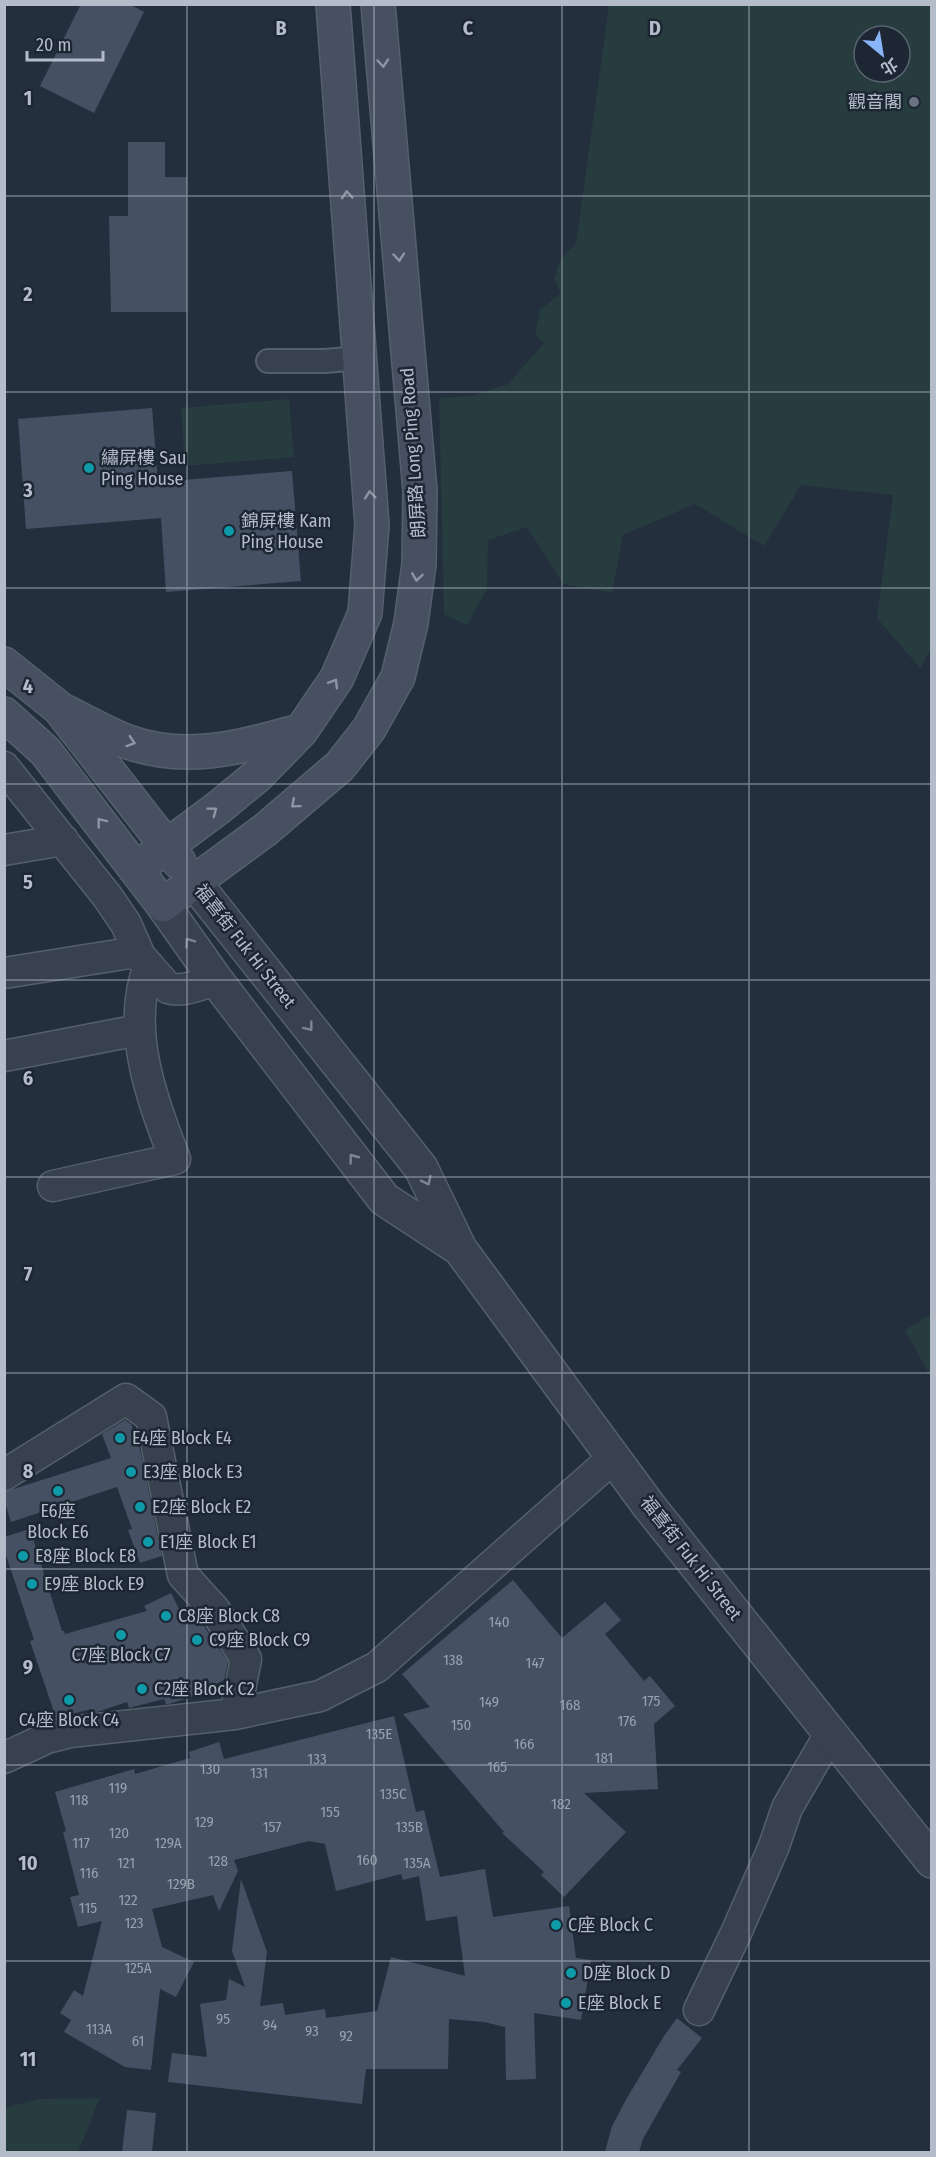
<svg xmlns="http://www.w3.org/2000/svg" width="936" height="2157" viewBox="0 0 936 2157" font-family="'Fira Sans Condensed','Noto Sans TC',sans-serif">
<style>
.green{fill:#263c3f;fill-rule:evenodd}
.building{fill:#455162}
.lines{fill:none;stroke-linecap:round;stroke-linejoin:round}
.pedestrian-casing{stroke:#565f6c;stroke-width:26}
.minor-casing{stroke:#565f6c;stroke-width:33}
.tertiary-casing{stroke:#565f6c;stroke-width:36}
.secondary-casing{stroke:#565f6c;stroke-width:36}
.pedestrian{stroke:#38414e;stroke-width:22}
.minor{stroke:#38414e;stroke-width:30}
.tertiary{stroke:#38414e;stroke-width:33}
.secondary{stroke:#465061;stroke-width:33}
.oneway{stroke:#8e96a5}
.oneway2{stroke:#7c8592}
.grid{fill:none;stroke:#b4bcc9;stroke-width:1.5;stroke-opacity:0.55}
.worship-dot{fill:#6b7280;stroke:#1d2633;stroke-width:2}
.culture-dot{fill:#0f9aa8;stroke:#1d2633;stroke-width:2}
.labels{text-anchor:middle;stroke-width:5;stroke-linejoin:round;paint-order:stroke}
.number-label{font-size:15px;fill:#98a1af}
.poi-label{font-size:18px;fill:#b4bcc9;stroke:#1d2633;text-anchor:start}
.street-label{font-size:18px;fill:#b4bcc9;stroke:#1d2633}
.grid-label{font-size:20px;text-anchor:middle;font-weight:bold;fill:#b4bcc9;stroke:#1d2633;stroke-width:5;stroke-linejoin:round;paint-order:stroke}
</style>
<rect width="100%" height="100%" fill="#242f3e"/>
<path class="green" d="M609,5H931L932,648L920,668L877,618L893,495L801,485L764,546L695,504L623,535L612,593L563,584L527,527L488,540L487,589L467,625L444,614L439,398L472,396L508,384L544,343L535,334L540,310L561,293L554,279L561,258L576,244ZM864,36H900V72H864Z
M289,399L294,457L185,466L181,408Z
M931,1314V1377L905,1330Z
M100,2098L78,2152H5V2108L38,2099Z"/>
<path class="building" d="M81,4H129L144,12L94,113L40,86Z
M128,142H165V177H187V312H111L109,216H128Z
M152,408L158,482L292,471L301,581L166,592L161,518L26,529L18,419Z
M125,1420L131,1424L141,1453L162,1556L140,1563L128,1530L132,1529L117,1487L11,1522L4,1499V1492L111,1458L102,1434Z
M30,1529L62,1631H64L65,1634L147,1611L144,1606L171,1593L187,1625L199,1619L228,1662L224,1680L200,1692V1694L169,1704H166L164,1699L129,1708L127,1702L97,1712H92L91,1709L56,1718L30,1641L34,1640L4,1549V1537Z
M513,1580L562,1638L605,1602L621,1620L605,1634L644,1681L650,1676L675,1706L654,1724L658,1789L584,1793L626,1832L564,1897L541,1875L544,1872L502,1833L504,1832L403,1714L430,1707L402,1674Z
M394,1716L416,1812L424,1810L440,1877L485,1869L493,1917L569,1906L576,1958L591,1960L581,2020L534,2013L536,2079L506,2080L505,2027L484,2022L449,2019L448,2069H366L362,2104L168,2082L172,2053L207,2057L200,2004L226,2000L229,1979L245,1987L232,1951L241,1879L267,1952L260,2006L283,2003L285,2015L325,2009L326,2018L377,2011L391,1957L465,1976L457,1916L426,1921L419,1876L403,1880L401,1874L336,1891L325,1844L309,1841L234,1860L238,1871L219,1911L213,1895L152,1909L162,1947L194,1962L176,1997L160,1989L151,2070L125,2067L64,2032L71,2020L60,2013L74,1990L83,1996L102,1921L78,1927L70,1897L79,1895L63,1832L66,1831L55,1792L134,1769L135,1774L190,1758L189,1752L219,1742L224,1759Z
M677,2018L702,2038L677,2070L681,2072L643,2139L639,2152H605L612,2126L627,2098L664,2036Z
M127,2110L156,2113L152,2152H122Z"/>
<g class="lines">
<defs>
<path id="pedestrian" d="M268,361H325L359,358"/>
<path id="minor" d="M4,767L107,896L126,924L140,956L168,988C183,993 201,984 216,980
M4,850L63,840
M4,973L130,953L140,956
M4,1056L139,1030
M53,1186L175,1159C152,1099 125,1029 149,966
M4,1475L126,1399L151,1417L183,1575L214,1609L246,1659L235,1714
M4,1758L47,1738L70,1732L235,1714L320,1696L377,1667L613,1458
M699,2010L736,1933L774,1846L787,1808L830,1734"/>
<path id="tertiary" d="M194,882L421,1168L460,1249L649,1506L932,1861
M163,905L216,980L384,1199L460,1249"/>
<path id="secondary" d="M4,664L59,708L179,862
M66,712C86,722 107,734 128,742C188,763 241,747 300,731
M4,714L45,751L163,905L265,830L340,766L369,729L398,677L411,623L419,564L420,491L378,4
M136,869L218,808L257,776L301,731L337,678L365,613L372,525L333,4"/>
</defs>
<use href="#pedestrian" class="pedestrian-casing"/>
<use href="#minor" class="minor-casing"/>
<use href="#tertiary" class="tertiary-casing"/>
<use href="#secondary" class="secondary-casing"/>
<use href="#pedestrian" class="pedestrian"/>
<use href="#minor" class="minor"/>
<use href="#tertiary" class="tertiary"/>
<use href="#secondary" class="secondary"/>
</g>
<defs><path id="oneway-chevron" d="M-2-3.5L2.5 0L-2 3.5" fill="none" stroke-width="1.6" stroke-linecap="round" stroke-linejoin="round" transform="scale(1.5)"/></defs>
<g class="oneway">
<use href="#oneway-chevron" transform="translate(383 63) rotate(85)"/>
<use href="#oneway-chevron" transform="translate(347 195) rotate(-94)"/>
<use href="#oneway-chevron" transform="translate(399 257) rotate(85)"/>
<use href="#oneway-chevron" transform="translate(370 495) rotate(-95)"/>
<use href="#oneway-chevron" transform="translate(417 577) rotate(98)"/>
<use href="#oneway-chevron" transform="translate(334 683) rotate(-58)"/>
<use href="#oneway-chevron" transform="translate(131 742) rotate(18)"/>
<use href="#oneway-chevron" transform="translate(295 804) rotate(140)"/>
<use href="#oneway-chevron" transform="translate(213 811) rotate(-37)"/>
<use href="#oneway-chevron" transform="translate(101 822) rotate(-128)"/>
</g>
<g class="oneway2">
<use href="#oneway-chevron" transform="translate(189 942) rotate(-126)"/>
<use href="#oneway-chevron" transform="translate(309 1027) rotate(52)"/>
<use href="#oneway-chevron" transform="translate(353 1158) rotate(-127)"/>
<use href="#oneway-chevron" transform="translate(427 1181) rotate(64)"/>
</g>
<path class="grid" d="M187,4V2152M374,4V2152M562,4V2152M749,4V2152M4,196H932M4,392H932M4,588H932M4,784H932M4,980H932M4,1177H932M4,1373H932M4,1569H932M4,1765H932M4,1961H932"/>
<circle class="worship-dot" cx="914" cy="102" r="6"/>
<g class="culture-dot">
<circle cx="89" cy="468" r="6"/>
<circle cx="229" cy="531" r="6"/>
<circle cx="120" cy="1438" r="6"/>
<circle cx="131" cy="1472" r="6"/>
<circle cx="58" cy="1491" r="6"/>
<circle cx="140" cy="1507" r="6"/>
<circle cx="148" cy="1542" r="6"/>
<circle cx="23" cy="1556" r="6"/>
<circle cx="32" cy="1584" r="6"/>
<circle cx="166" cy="1616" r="6"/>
<circle cx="121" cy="1635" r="6"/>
<circle cx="197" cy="1640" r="6"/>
<circle cx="142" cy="1689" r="6"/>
<circle cx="69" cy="1700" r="6"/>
<circle cx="556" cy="1925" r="6"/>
<circle cx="571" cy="1973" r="6"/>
<circle cx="566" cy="2003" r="6"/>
</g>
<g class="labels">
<g class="number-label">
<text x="499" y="1627">140</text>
<text x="453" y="1665">138</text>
<text x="535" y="1668">147</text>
<text x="651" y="1706">175</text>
<text x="489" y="1707">149</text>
<text x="570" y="1710">168</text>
<text x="627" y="1726">176</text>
<text x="461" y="1730">150</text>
<text x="379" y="1739">135E</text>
<text x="524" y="1749">166</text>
<text x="604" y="1763">181</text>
<text x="317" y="1764">133</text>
<text x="497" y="1772">165</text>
<text x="210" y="1774">130</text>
<text x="259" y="1778">131</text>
<text x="118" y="1793">119</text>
<text x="393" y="1799">135C</text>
<text x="79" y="1805">118</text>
<text x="561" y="1809">182</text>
<text x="330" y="1817">155</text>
<text x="204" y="1827">129</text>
<text x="272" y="1832">157</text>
<text x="409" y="1832">135B</text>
<text x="119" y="1838">120</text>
<text x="81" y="1848">117</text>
<text x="168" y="1848">129A</text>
<text x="367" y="1865">160</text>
<text x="218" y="1866">128</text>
<text x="126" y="1868">121</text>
<text x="417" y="1868">135A</text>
<text x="89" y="1878">116</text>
<text x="181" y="1889">129B</text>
<text x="128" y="1905">122</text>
<text x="88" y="1913">115</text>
<text x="134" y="1928">123</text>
<text x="138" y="1973">125A</text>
<text x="223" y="2024">95</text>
<text x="270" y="2030">94</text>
<text x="99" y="2034">113A</text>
<text x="312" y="2036">93</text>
<text x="346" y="2041">92</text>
<text x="138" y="2046">61</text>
</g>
<g class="poi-label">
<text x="902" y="108" text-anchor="end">觀音閣</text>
<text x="101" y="464">繡屏樓 Sau<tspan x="101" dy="21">Ping House</tspan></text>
<text x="241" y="527">錦屏樓 Kam<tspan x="241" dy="21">Ping House</tspan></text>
<text x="132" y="1444">E4座 Block E4</text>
<text x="143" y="1478">E3座 Block E3</text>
<text x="152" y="1513">E2座 Block E2</text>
<text x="58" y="1517" text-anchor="middle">E6座<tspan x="58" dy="21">Block E6</tspan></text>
<text x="160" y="1548">E1座 Block E1</text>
<text x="35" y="1562">E8座 Block E8</text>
<text x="44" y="1590">E9座 Block E9</text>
<text x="178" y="1622">C8座 Block C8</text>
<text x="209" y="1646">C9座 Block C9</text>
<text x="121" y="1661" text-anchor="middle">C7座 Block C7</text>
<text x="154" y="1695">C2座 Block C2</text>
<text x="69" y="1726" text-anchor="middle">C4座 Block C4</text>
<text x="568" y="1931">C座 Block C</text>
<text x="583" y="1979">D座 Block D</text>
<text x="578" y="2009">E座 Block E</text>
</g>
<g class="street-label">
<text transform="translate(413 453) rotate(-94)" y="6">朗屏路 Long Ping Road</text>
<text transform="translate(245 946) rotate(52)" y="6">福喜街 Fuk Hi Street</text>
<text transform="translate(691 1558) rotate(52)" y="6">福喜街 Fuk Hi Street</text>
</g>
</g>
<g class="grid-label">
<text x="281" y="35">B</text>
<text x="468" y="35">C</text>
<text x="655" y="35">D</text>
<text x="28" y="105">1</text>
<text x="28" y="301">2</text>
<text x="28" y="497">3</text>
<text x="28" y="693">4</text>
<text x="28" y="889">5</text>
<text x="28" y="1085">6</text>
<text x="28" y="1281">7</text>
<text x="28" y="1478">8</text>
<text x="28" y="1674">9</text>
<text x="28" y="1870">10</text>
<text x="28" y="2066">11</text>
</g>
<rect width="936" height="2157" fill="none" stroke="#b4bcc9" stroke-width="12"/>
<g transform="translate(882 54) rotate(150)"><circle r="28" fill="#1d2633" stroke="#59626f" stroke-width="1.5"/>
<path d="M0-4.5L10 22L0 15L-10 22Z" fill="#8ab4f8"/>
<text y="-9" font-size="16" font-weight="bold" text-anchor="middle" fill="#b4bcc9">北</text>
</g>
<path d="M27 51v9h76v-9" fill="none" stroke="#b4bcc9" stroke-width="3"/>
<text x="36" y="51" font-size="18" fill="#b4bcc9" stroke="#1d2633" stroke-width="4.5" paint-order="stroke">20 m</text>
</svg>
